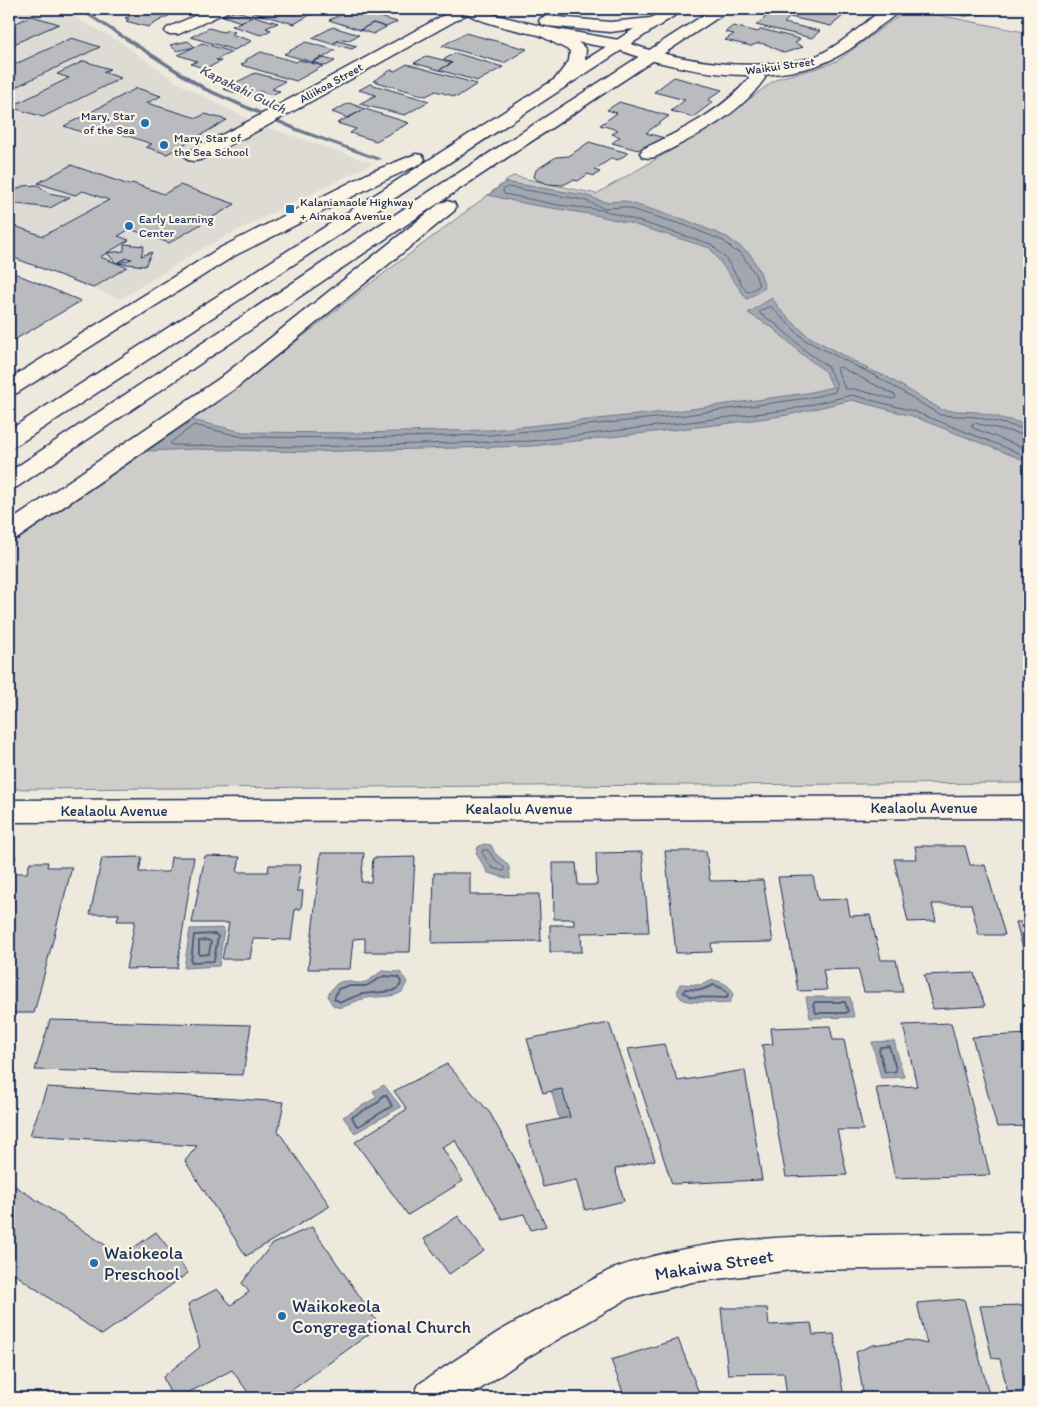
<svg xmlns="http://www.w3.org/2000/svg" width="1038" height="1407" viewBox="0 0 1038 1407" font-family="Itim,sans-serif">
<style>
.built{fill:#dedbd4}
.green{fill:#cfcdca;stroke:#757e94}
.water{fill:#a2a7af;stroke:#6c778f}
.lines{fill:none;stroke-linecap:round;stroke-linejoin:round}
.shore-far1{stroke:#515f7e;stroke-width:1}
.shore{stroke:#515f7e;stroke-width:2}
.stream{fill:#6c778f;fill-rule:evenodd}
.building{fill:#babbbe;stroke:#1b2f5e}
.street-casing{stroke:#1b2f5e;stroke-width:3}
.secondary-casing{stroke:#1b2f5e;stroke-width:3}
.highway-casing{stroke:#1b2f5e;stroke-width:3}
.street{fill:#fcf5e5;fill-rule:evenodd}
.secondary{fill:#fcf5e5;fill-rule:evenodd}
.highway{fill:#fcf5e5;fill-rule:evenodd}
.poi-dot{fill:#1f6fb2;stroke:#fcf5e5;stroke-width:2}
.labels{text-anchor:middle;stroke-width:4.5;stroke-linejoin:round;paint-order:stroke}
.far-street-label{font-size:12px;fill:#1b2f5e;stroke:#fcf5e5}
.far-poi-label{font-size:12px;fill:#1b2f5e;stroke:#fcf5e5;text-anchor:start}
.far-water-label{font-size:14px;font-style:italic;fill:#445376;stroke:#fcf5e5}
.street-label{font-size:15px;fill:#1b2f5e;stroke:#fcf5e5}
.near-poi-label{font-size:18px;fill:#1b2f5e;stroke:#fcf5e5;text-anchor:start}
.near-street-label{font-size:18px;fill:#1b2f5e;stroke:#fcf5e5}
</style>
<rect width="100%" height="100%" fill="#eee9dd"/>
<filter id="ink" filterUnits="userSpaceOnUse"><feTurbulence type="fractalNoise" baseFrequency=".02" numOctaves="2"/><feDisplacementMap in="SourceGraphic" scale="10" xChannelSelector="R" yChannelSelector="G"/><feConvolveMatrix kernelMatrix="1 2 1 2 8 2 1 2 1" color-interpolation-filters="sRGB"/></filter>
<g filter="url(#ink)">
<path class="built" d="M9,9H58L119,41L178,83L257,124L373,163L205,247L120,299L9,256Z"/>
<path class="green" d="M908,9L1029,33V783L9,789V546L224,398L358,293L513,176L596,194L708,129L778,78L818,68L837,61Z"/>
<path class="water" d="M505,182L585,195L605,202L624,201L686,220L705,228L727,237L750,254L760,272L765,288L747,299L710,248L629,223L595,215L527,204L488,195Z
M772,298L782,312L808,336L870,370L887,377L942,410L977,412L1029,425V462L912,416L852,400L788,415L724,424L532,446L307,452L195,449L147,451L192,420L243,432L353,433L490,430L684,410L807,393L833,387L824,370L804,356L773,328L748,313Z
M483,844L491,845C494,849 493,852 497,855C508,865 510,863 510,879L488,873L476,853L478,847Z
M224,928L219,966L184,968L190,929Z
M382,971L400,972L407,982L402,992C390,999 377,995 363,999C355,1000 345,1009 337,1007C331,1005 330,1001 328,995C343,969 351,989 368,981C373,978 377,974 382,971Z
M713,980C725,982 740,990 729,1003C717,1005 715,1002 705,1002C695,1002 670,1003 680,984L701,985Z
M806,997H850L854,1017L810,1018Z
M894,1041L904,1077L881,1078L872,1042Z
M565,1083L575,1119L560,1122L550,1086Z
M384,1085L401,1107L355,1133L343,1117L377,1097L373,1091Z"/>
<g class="lines">
<path class="shore-far1" d="M508,187L584,200L603,208L624,207L684,225L724,241L733,250L741,253L755,274L759,286L749,292L746,291L726,259L711,244L603,210L558,205L504,194L503,190Z
M840,367L895,395L896,398L893,399L854,389H845L837,369Z
M1029,430L976,417L940,415L885,381L805,340L770,306L760,311V314L776,324L807,352L827,366L837,385L835,392L808,398L685,415L490,435L353,438L243,437L194,425L170,443L172,445L307,447L532,441L788,410L852,395L913,411L1029,457
M1029,436L975,423L971,425L973,428L1029,450
M483,850H488L494,859L504,867V871L492,868L482,853Z"/>
<path class="shore" d="M215,934L218,936L214,961L191,962L194,935Z
M208,940L211,942L209,954L199,955V941Z
M384,976L398,977L401,982L400,986L393,991L362,994L341,1002L334,999L338,989L348,986H366Z
M714,985L724,989L728,994L727,998L691,997L683,992L685,989L701,990Z
M815,1002H845L848,1011L846,1013H816L813,1005Z
M889,1046L896,1069L895,1072H885L879,1050L881,1047Z
M383,1095H386L392,1106L359,1126L356,1125L352,1117L379,1102Z"/>
<path class="stream" d="M77,9H82L207,88L300,129L382,159L377,160L296,131L203,90Z"/>
</g>
<path class="building" d="M144,9H192L184,13L177,11L148,27L126,21L129,19L125,18Z
M247,9H301L315,12L294,24L244,10Z
M354,9L397,22L386,27L373,23L360,30L329,20Z
M357,9H395L382,16Z
M776,9H807L843,16L831,26L790,17L784,23L820,31L812,38L756,25Z
M935,9H1022L965,16L934,10Z
M236,11L254,16L241,22L223,16Z
M32,16L59,24L9,46V26Z
M254,16L278,23L266,28L271,30L261,35L232,26Z
M373,23L386,27L373,34L360,30Z
M733,26L758,32L761,29L800,39L795,43L803,47L784,53L768,45L759,43L751,46L725,40L734,34L725,32Z
M333,27L359,35L349,40L341,39L332,44L312,38Z
M209,28L223,32L228,30L235,32L231,34L252,41L234,50L191,37Z
M465,33L527,49L504,63L442,46Z
M72,38L100,47L9,90V67Z
M188,41L195,47L177,51L170,45Z
M338,41L357,46L352,49L332,44Z
M306,42L335,50L323,58L312,62L284,54Z
M202,43L232,52L216,60L221,61L206,69L191,64L197,61L178,55Z
M261,52L296,62L299,60L323,66L296,81L241,65L247,61L245,60Z
M455,53L503,67L478,81L439,70L452,63L443,60Z
M427,56L443,60L452,63L439,70L414,63Z
M321,57L323,58L335,61L326,66L312,62Z
M84,61L110,69L103,72L121,78L43,117L10,107L69,78L57,74Z
M407,64L477,84L457,97L436,91L426,96L373,81L391,70L395,71Z
M255,73L285,81L272,89L280,91L272,95L259,91L249,97L223,89Z
M674,77L722,90L708,100L713,102L693,117L671,111L685,100L654,92Z
M370,84L429,101L405,115L359,104L376,95L359,90Z
M137,88L161,96L147,103L197,118L205,114L227,120L167,154L146,147L152,144L101,127L87,134L64,126Z
M619,102L669,116L646,133L665,138L654,146L647,145L638,150L612,143L620,137L612,134L618,130L600,125L617,113L607,110Z
M349,103L365,109L348,118L332,112Z
M365,109L409,123L376,141L350,133L356,129L337,123Z
M589,142L628,153L618,160L612,158L594,170L600,172L594,176L588,174L578,181L573,180L563,185L548,184L537,180L534,177L536,170L556,157L569,156Z
M71,165L129,185L132,183L164,194L180,185L235,204L169,243L130,229L118,236L129,240L100,257L127,267L93,288L9,256V224L43,236L109,200L83,191L75,195L38,183Z
M38,185L48,193L70,197L50,208L9,203V194L23,186Z
M124,244L144,246L141,256L152,252L145,266L118,263L132,259L127,258L116,263L107,253L124,251Z
M9,271L81,301L14,340L9,337Z
M915,846H965L970,865H985L1005,935H979L971,904H932L936,921L908,922L894,859H917Z
M665,851H706L710,881L763,880L773,942L711,943L712,952L676,953Z
M642,852L649,932L581,933L582,952H550V925H574V919H554L553,863H576L578,885H597L596,853Z
M321,853H364L361,882H371L373,858L415,857L410,952H365V938L353,939L350,969H308Z
M9,856H16L11,873H27L30,862H48L47,867H72L34,1013H9Z
M205,856L240,857L237,872H268L269,865H301L297,891H303L301,909H295L291,940L253,939L250,959H222L229,923H192Z
M142,857L139,872H169L171,857H194L177,968L126,969L135,921H117L119,914H90L102,858Z
M434,873H470V895L539,894L541,941L432,943Z
M813,876L818,900L847,899L850,916L870,915L881,960H896L903,992H864L858,969L823,970L827,990L798,991L778,877Z
M1016,922H1029V952H1024Z
M974,973L985,1006L933,1009L924,975Z
M50,1020L251,1025L243,1075L35,1070Z
M609,1023L655,1160L615,1169L624,1201L585,1210L576,1180L543,1187L526,1126L570,1117L562,1089L543,1093L527,1039Z
M951,1023L990,1175L895,1178L876,1088L917,1086L903,1025Z
M830,1026L833,1040H844L863,1130H837L847,1175L786,1177L762,1045L773,1044L771,1028Z
M1029,1034V1126L997,1127L972,1037Z
M664,1044L678,1081L745,1070L762,1180L672,1184L628,1049Z
M447,1064L490,1113L515,1159L546,1226L531,1230L524,1214L502,1219L455,1140L442,1147L463,1181L408,1215L355,1142L407,1109L394,1091Z
M47,1087L284,1102L278,1131L330,1206L246,1256L185,1161L197,1146L30,1135Z
M9,1182L122,1256L156,1232L188,1273L102,1335L9,1270Z
M458,1216L484,1251L449,1274L424,1239Z
M312,1227L380,1326L281,1398H252L232,1370L178,1398H172L163,1377L200,1347L188,1304L217,1289L231,1305L249,1292L242,1283L272,1244Z
M964,1299L990,1398H864L856,1352L873,1345L909,1340L927,1344L917,1303Z
M1029,1305V1398H1009L1000,1359L992,1358L980,1306Z
M721,1308H767L769,1325L811,1323L813,1335L834,1334L844,1398H787L784,1373L728,1374Z
M678,1339L701,1398H615L624,1395L611,1360Z"/>
<g class="lines">
<defs>
<path id="street" d="M210,9H230L227,12L179,34H167L165,31L167,28Z
M455,9H474L471,12L263,128L200,160L194,161L188,160L185,156L188,152L251,120Z
M883,9H900C894,17 884,23 876,29C837,62 815,70 764,75L765,78C739,116 695,137 655,157L649,158L643,157L640,153L643,149C680,131 723,111 749,78L748,75C713,75 680,68 646,59L644,56L646,53L652,51C697,62 741,69 788,62C797,61 806,60 814,57C840,46 860,26 883,9Z
M1029,1233V1267L792,1270L692,1282L629,1298L526,1358L467,1398H413L419,1384L498,1332L608,1271C691,1238 785,1236 873,1235C925,1234 977,1234 1029,1233Z"/>
<path id="secondary" d="M462,9H482L496,15L545,27L619,40L658,53L660,56L658,59L652,61C639,58 628,52 615,49C588,43 476,28 462,9Z
M1029,796V818L9,822V800Z"/>
<path id="highway" d="M665,9H683L680,12L17,445L9,447V430L555,79L569,61L570,51L539,35L537,32L539,29C553,25 578,39 586,50L585,60L634,29L610,32L547,26L541,24L539,21L541,18L547,16L610,22L651,18Z
M713,9H731L446,198L17,487L9,489V472L432,190Z
M416,154L422,155L425,159L422,163L383,181L234,256L17,393L9,395V379L220,248L369,173Z
M447,201L454,203L456,207L454,211L236,388L18,538L9,540V522L220,378L440,203Z"/>
</defs>
<use href="#street" class="street-casing"/>
<use href="#secondary" class="secondary-casing"/>
<use href="#highway" class="highway-casing"/>
<use href="#street" class="street"/>
<use href="#secondary" class="secondary"/>
<use href="#highway" class="highway"/>
</g>
</g>
<g class="poi-dot">
<circle cx="145" cy="123" r="5"/>
<circle cx="164" cy="145" r="5"/>
<rect x="285" y="204" width="10" height="10" rx="2.5"/>
<circle cx="129" cy="226" r="5"/>
<circle cx="94" cy="1263" r="5"/>
<circle cx="282" cy="1316" r="5"/>
</g>
<g class="labels">
<g class="far-street-label">
<text transform="translate(780 66) rotate(-8)" y="4">Waikui Street</text>
<text transform="translate(331 83) rotate(-29)" y="4">Aliikoa Street</text>
</g>
<g class="far-poi-label">
<text x="135" y="120" text-anchor="end">Mary, Star<tspan x="135" dy="14">of the Sea</tspan></text>
<text x="174" y="142">Mary, Star of<tspan x="174" dy="14">the Sea School</tspan></text>
<text x="300" y="206">Kalanianaole Highway<tspan x="300" dy="14">+ Ainakoa Avenue</tspan></text>
<text x="139" y="223">Early Learning<tspan x="139" dy="14">Center</tspan></text>
</g>
<g class="far-water-label">
<text transform="translate(243 89) rotate(26)" y="5">Kapakahi Gulch</text>
</g>
<g class="street-label">
<text x="924" y="813">Kealaolu Avenue</text>
<text x="519" y="814">Kealaolu Avenue</text>
<text x="114" y="816">Kealaolu Avenue</text>
</g>
<g class="near-poi-label">
<text x="104" y="1259">Waiokeola<tspan x="104" dy="21">Preschool</tspan></text>
<text x="292" y="1312">Waikokeola<tspan x="292" dy="21">Congregational Church</tspan></text>
</g>
<g class="near-street-label">
<text transform="translate(714 1265) rotate(-9)" y="6">Makaiwa Street</text>
</g>
</g>
<rect width="1038" height="1407" fill="none" stroke="#fcf5e5" stroke-width="30"/>
<rect x="15" y="15" width="1008" height="1377" fill="none" stroke="#1b2f5e" stroke-width="2" filter="url(#ink)"/>
</svg>
